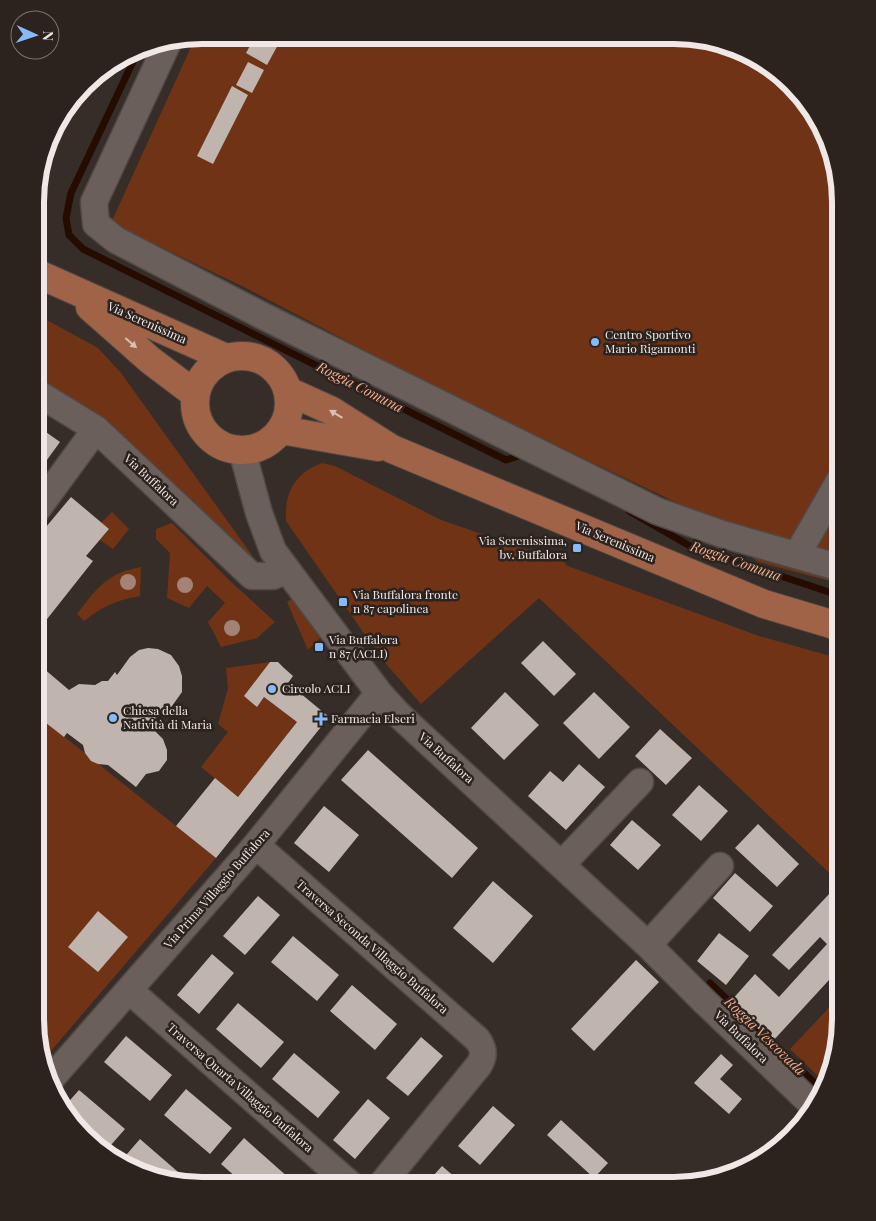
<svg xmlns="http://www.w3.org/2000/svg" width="876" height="1221" viewBox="0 0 876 1221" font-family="'Playfair Display',serif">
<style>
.green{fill:#713315}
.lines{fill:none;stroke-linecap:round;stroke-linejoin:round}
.stream{stroke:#260b01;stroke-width:7}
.building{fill:#c0b4ae}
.minor-casing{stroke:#504844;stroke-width:29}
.major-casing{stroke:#504844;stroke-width:30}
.minor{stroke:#6a5f5a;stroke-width:26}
.major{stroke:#a06347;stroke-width:28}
.tree{fill:#a28376}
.oneway{fill:#d7c0b6}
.poi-dot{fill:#86bbfb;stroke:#2c231f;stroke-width:2}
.labels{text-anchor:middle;stroke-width:5;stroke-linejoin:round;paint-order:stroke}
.street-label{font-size:12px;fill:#efe8e6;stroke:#2c231f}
.poi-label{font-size:12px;fill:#efe8e6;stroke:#2c231f;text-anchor:start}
.water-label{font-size:14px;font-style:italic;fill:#f4ad8e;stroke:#2c231f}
.rim{fill:none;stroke:#efe8e6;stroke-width:6}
</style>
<rect width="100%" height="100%" fill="#362d28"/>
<path class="green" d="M201,35L697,36L776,69L824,128L841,201V584L758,562L688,508L454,397L246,288L111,223L196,36Z
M36,314L98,348L121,373L254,558L101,419L36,377Z
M322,463L335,466L441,520L566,563L565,565L759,636L841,659V884L539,598L421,704L381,658L286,521C284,493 295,473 322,463Z
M112,512L129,529L113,549L100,540L109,529L101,523Z
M172,523L228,579L275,622L257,638L221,647L208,622L225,603L207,586L189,608L167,598L170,553L156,539V529Z
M141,567L140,596C115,601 105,605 84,621L77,614C97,588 107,573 141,567Z
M293,598L322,636L308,650L287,602Z
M270,662L257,706L264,697L297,722L238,797L201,767L228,732L218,724L228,688L226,668Z
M36,714L216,858L44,1059L35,1020Z
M841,995V1031L823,1081L790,1049Z"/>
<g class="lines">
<path class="stream" d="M139,49L71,193L66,218L69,235L83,249L506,460L525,454
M629,511L690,546L841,596
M710,983L821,1089"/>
</g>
<path class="building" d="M256,35H264L279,43L267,65L246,53Z
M248,62L264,70L252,93L236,85Z
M232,86L248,95L213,164L197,156Z
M36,425L60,442L36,475Z
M71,497L109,529L86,556L93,561L36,633V539Z
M543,641L576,674L554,696L521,663Z
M148,648L158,649L171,655L179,666L182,676V692L167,713L162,709L150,726L163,739L167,750V760L159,771L146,774L136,787L108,765L98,764L91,761L85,753L83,745L67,733L64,737L37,716L41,711L36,707V662L69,690L79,684L95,685L102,681H108L115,672L117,675L130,657L139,650Z
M270,662H278L284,668L293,676L288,683L329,717L216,858L176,826L215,778L238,797L297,722L264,697L257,707L244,696Z
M505,692L539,725L504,760L471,728Z
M594,692L630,727L599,759L563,723Z
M660,729L692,758L666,785L635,756Z
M368,750L478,848L452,878L341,780Z
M579,764L605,787L566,830L528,796L550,771L563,782Z
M699,785L728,811L701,841L672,815Z
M324,806L359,835L329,872L294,843Z
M632,820L661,845L638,870L610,845Z
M758,824L799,864L777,887L735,848Z
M735,873L773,906L750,932L713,898Z
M493,881L533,916L493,963L453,928Z
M830,893L841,903V967L772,1042L730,1002L755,974L779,997L827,944L820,937L789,970L772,955Z
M258,896L280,915L245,955L223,936Z
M98,911L128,937L98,972L68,947Z
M719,933L749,956L726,985L697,961Z
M293,936L339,975L317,1001L271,962Z
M212,954L234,973L199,1014L177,995Z
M636,960L659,982L594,1051L571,1029Z
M352,985L397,1024L375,1050L330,1011Z
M238,1003L284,1042L261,1068L216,1029Z
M126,1036L172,1075L150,1101L104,1062Z
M421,1037L443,1056L408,1096L386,1078Z
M294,1053L340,1092L318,1118L272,1079Z
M721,1054L733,1065L720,1079L742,1099L729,1114L694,1083Z
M186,1089L232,1128L210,1154L164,1115Z
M79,1090L125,1129L104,1153L64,1107Z
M368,1099L390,1118L355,1159L333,1140Z
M493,1106L515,1125L480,1165L458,1146Z
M561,1120L608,1163L594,1178L547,1135Z
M244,1138L289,1178L283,1185H245L221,1164Z
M140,1139L185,1178L180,1185L120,1162Z
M742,1160L750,1167L731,1173Z
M442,1166L464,1185H425Z"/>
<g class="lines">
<defs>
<path id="minor" d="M169,40L94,202L96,224L116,240L263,316L657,511L722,534L841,568
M36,392L96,429L252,576H273L287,570
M242,450L259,513L273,551L379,693L399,715L648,945L705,1002L815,1107
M36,511L96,429
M797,555L841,478
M256,845L477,1039C484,1048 485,1055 479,1065L381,1185
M562,864L640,782
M648,945L720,866
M130,991L351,1185
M49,1081L256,845L379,693"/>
<path id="major" d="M36,273L226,358
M90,307L150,360L195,394
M195 403a47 47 0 1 1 94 0a47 47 0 1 1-94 0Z
M288,391L332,411L392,449L764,604L841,627
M281,430L378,447"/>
</defs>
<use href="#minor" class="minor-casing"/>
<use href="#major" class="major-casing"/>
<use href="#minor" class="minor"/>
<use href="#major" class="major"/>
</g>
<g class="tree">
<circle cx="128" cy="582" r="8"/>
<circle cx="185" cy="585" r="8"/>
<circle cx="232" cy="628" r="8"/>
</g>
<defs><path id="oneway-solid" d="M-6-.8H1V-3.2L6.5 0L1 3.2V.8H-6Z" transform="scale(1.25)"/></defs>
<g class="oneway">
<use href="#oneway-solid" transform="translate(131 343) rotate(41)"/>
<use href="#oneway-solid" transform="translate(336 414) rotate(-149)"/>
</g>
<g class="poi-dot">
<circle cx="595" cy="342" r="5"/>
<rect x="572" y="543" width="10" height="10" rx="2.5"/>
<rect x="338" y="597" width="10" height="10" rx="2.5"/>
<rect x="314" y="642" width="10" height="10" rx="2.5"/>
<circle cx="272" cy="689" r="5"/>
<circle cx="113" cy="718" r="5"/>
<path d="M318.5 711.5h5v5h5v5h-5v5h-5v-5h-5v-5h5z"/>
</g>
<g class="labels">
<g class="street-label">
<text transform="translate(147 323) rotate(24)" y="4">Via Serenissima</text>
<text transform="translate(151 480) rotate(43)" y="4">Via Buffalora</text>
<text transform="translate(615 542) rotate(23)" y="4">Via Serenissima</text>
<text transform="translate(446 758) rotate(42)" y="4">Via Buffalora</text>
<text transform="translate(217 889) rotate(-49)" y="4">Via Prima Villaggio Buffalora</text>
<text transform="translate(372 947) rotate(41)" y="4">Traversa Seconda Villaggio Buffalora</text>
<text transform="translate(741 1037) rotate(44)" y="4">Via Buffalora</text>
<text transform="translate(240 1088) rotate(41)" y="4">Traversa Quarta Villaggio Buffalora</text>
</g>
<g class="poi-label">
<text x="605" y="339">Centro Sportivo<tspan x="605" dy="14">Mario Rigamonti</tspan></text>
<text x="567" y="545" text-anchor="end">Via Serenissima,<tspan x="567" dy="14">bv. Buffalora</tspan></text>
<text x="353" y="599">Via Buffalora fronte<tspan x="353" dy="14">n 87 capolinea</tspan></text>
<text x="329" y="644">Via Buffalora<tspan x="329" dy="14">n 87 (ACLI)</tspan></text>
<text x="282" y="693">Circolo ACLI</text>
<text x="123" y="715">Chiesa della<tspan x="123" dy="14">Natività di Maria</tspan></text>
<text x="331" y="723">Farmacia Elseri</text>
</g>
<g class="water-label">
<text transform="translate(360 387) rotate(27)" y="5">Roggia Comuna</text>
<text transform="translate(736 561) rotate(19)" y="5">Roggia Comuna</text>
<text transform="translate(765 1036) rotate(44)" y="5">Roggia Vescovada</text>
</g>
</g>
<path d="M0 0H876V1221H0ZM202 44H674A158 158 0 0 1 832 202V1019A158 158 0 0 1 674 1177H202A158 158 0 0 1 44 1019V202A158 158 0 0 1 202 44Z" fill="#2c231f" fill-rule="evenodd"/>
<path class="rim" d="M202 44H674A158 158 0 0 1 832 202V1019A158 158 0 0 1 674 1177H202A158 158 0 0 1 44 1019V202A158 158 0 0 1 202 44Z"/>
<g transform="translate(35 35) rotate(93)"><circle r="24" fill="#2c231f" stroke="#7a726f"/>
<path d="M0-4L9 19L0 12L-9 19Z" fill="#86bbfb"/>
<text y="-8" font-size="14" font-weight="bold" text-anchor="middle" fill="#efe8e6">N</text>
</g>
</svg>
